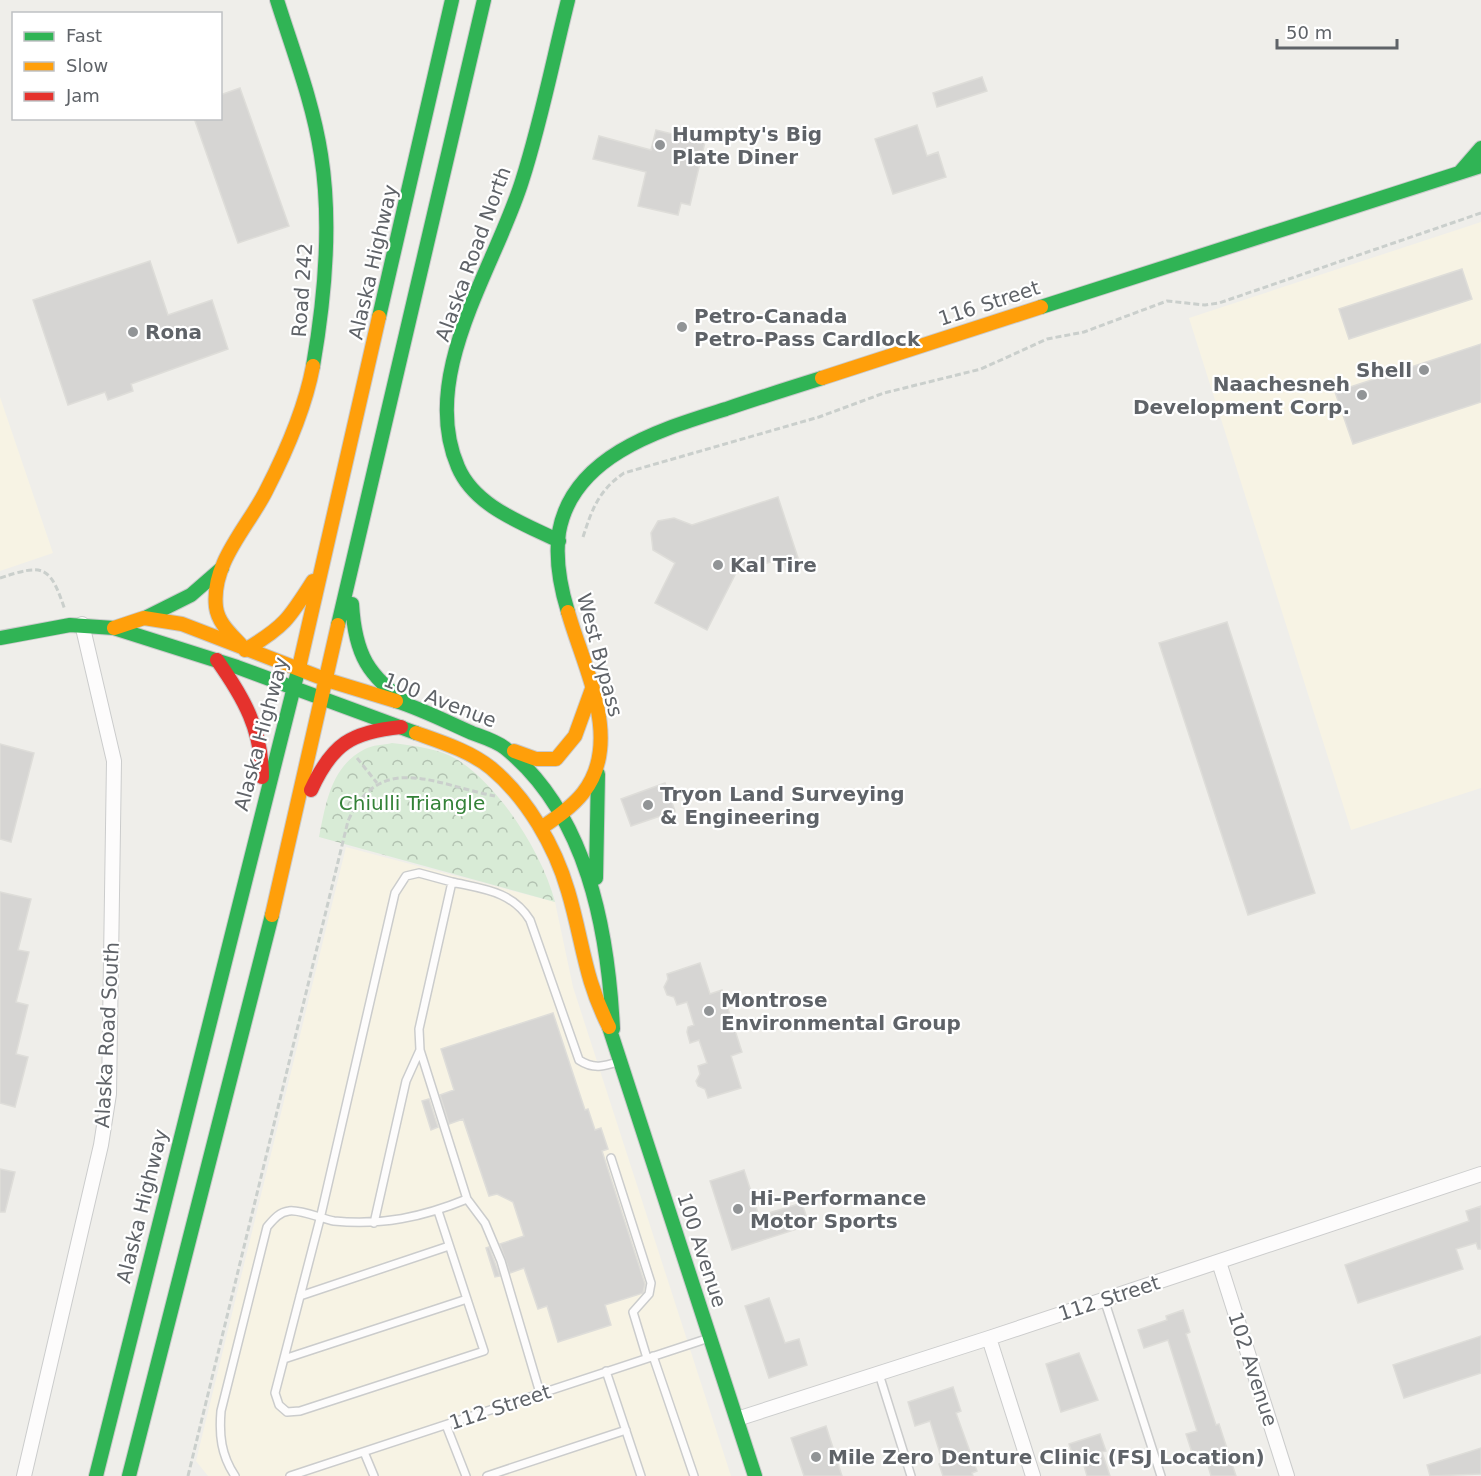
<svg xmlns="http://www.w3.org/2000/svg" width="1481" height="1476" viewBox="0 0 1481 1476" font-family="'DejaVu Sans',sans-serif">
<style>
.commercial{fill:#f7f3e4}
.park{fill:url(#park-crowns)}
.building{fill:#d6d5d3;stroke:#deddd9;stroke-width:1.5}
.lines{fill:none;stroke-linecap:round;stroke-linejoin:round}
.lane-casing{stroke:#cbcccc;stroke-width:10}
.street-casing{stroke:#cbcccc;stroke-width:16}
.fast-casing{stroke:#cacacb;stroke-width:16}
.slow-casing{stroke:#cacacb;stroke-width:16}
.jam-casing{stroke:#cacacb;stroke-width:16}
.path{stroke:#cacfcc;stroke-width:3;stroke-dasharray:6 3;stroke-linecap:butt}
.lane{stroke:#fdfcfc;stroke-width:7}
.street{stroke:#fdfcfc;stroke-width:14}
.fast{stroke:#30b455;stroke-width:14}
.slow{stroke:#ff9f0a;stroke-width:14}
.jam{stroke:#e5322d;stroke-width:14}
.poi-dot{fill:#919496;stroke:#fff;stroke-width:2}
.labels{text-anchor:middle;stroke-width:4.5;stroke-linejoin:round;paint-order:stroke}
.poi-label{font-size:20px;font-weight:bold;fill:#5f6368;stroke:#fff;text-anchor:start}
.street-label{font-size:20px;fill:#5f6368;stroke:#fff}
.park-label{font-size:20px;fill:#348238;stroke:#fff}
</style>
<defs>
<pattern id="park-crowns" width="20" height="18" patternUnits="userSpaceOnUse" patternTransform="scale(1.5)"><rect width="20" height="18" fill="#d8ebd6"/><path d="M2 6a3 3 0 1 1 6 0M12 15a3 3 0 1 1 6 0" fill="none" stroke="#b2c2b1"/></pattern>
</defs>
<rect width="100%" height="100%" fill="#efeeea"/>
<path class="commercial" d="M1481,222V788L1351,830L1189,318Z
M0,397L53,553L0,571Z
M346,847L555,902L573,987L731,1476H208L196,1461Z"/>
<path class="park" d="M392,743C414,746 439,748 458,760C501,788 542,853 555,902L319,837C326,803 331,766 365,749C372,745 384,745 392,743Z"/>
<path class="building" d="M982,77L987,91L937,107L933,93Z
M240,88L289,226L238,243L194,118H220V95Z
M917,125L927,156L938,152L946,177L893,194L875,139Z
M656,130L705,142L690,205L681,203L678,215L638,206L646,172L593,159L599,136L651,150Z
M150,261L168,315L212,300L228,349L131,384L133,391L108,400L105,392L68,405L33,300Z
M1462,269L1472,299L1349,339L1339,309Z
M1481,344V402L1353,444L1335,392Z
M778,497L801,567L788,571L783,558L736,573L707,630L655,603L675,563L653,550L651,533L658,521L674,518L692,525Z
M1227,622L1315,893L1248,915L1159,643Z
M0,744L34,753L11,842L0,839Z
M665,783L675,811L631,826L621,799Z
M0,892L31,899L18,950L29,952L16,1002L28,1005L16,1054L28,1057L15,1107L0,1103Z
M700,963L710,994L722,990L742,1052L731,1056L741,1088L708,1098L705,1089L698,1086L696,1081L700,1074L698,1066L707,1063L699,1040L690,1043L687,1032L688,1027L694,1025L687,1002L677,1005L674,997L667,995L664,987L668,979L667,974Z
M553,1013L585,1110L588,1109L595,1130L601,1128L608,1149L602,1151L645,1284L643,1293L605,1305L611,1325L558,1342L547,1306L538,1309L524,1268L510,1273L500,1244L524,1236L513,1202L497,1194L489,1196L463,1119L449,1124L440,1095L454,1090L441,1049Z
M429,1099L438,1127L431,1130L422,1101Z
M0,1169L15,1172L5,1212H0Z
M744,1170L759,1216L802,1203L809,1225L732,1250L710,1181Z
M1481,1206V1249H1478L1476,1243L1456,1249L1463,1269L1358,1303L1345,1265L1469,1221L1466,1211Z
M489,1247L500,1276L495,1277L486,1248Z
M769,1298L785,1343L799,1339L807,1365L769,1378L745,1306Z
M1183,1310L1190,1332L1186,1334L1216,1425L1219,1424L1236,1476H1211L1207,1462L1196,1465L1186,1434L1197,1431L1168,1340L1144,1348L1138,1330L1167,1320L1166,1316Z
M1481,1336V1373L1404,1398L1393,1365Z
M1079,1353L1098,1400L1061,1412L1046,1364Z
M953,1387L961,1411L956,1413L977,1471L972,1473L973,1476H943L939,1464L943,1463L930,1421L915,1426L908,1402Z
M826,1426L842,1476H804L791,1438Z
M1100,1434L1106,1451L1102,1452L1110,1476H1087L1082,1459L1075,1461L1069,1444Z
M1481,1448V1474L1430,1476L1427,1465Z"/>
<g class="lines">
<defs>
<path id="lane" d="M611,1158L651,1283L649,1294L633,1312L647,1358
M438,1211L484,1351L300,1411L287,1412L279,1405L275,1393L320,1219L395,893L406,876L419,873L452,882
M374,1223L406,1081L420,1050
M300,1296L449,1246
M1104,1299L1161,1476
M653,1356L694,1476
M284,1359L467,1299
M606,1371L641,1476
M879,1374L911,1476
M540,1393L501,1261L485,1223L467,1199L420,1050L419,1029L452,882C483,889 512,891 530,920L579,1060C594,1070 605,1066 621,1061
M446,1425L466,1476
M364,1452L374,1476
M235,1476C221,1455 219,1435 221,1411L267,1227C273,1220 279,1212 289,1211C299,1209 323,1219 334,1221C381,1226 423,1217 467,1199
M290,1476L709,1338
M487,1476L626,1430"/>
<path id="street" d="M1219,1262L1287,1476
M989,1338L1033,1476
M737,1419L989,1338L1481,1174
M24,1476L101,1145L109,1094L114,761L82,624"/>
<path id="fast" d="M277,0C293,51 313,102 321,155C332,224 325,297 313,366
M1461,171L1481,148
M1041,307L1481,166
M379,317L452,0
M559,541C523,523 475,507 458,467C418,375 495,268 522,181C541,122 553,60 568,0
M352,604C355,655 368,676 409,705
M568,612C560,586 555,559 559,532C573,454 663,429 726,409C758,398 790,388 822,378
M147,617L191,595L222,568
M338,625L484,0
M0,638L70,625L114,628L237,667L416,733
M396,701C422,709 447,722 472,733C483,737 496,741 505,748C587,814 608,929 613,1029
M596,878L598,774
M609,1027L755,1476
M96,1476L300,663
M129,1476L272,915"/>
<path id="slow" d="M822,378L1041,307
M114,628L144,618L182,624L327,680L396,701
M241,645C231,634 218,623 216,607C211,563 248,527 266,491C286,452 305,409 313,366
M245,650C284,627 289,619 313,581
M300,663L379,317
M416,733C441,742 470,751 491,768C527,798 555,846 568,891C583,941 584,978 609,1027
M514,751L536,759H556L575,736L592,689
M541,828C556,818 572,807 583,793C624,741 583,666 568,612
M272,915L338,625"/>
<path id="jam" d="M217,660C244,698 262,730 262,777
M311,790C332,744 351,732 401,727"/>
</defs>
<use href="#lane" class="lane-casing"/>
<use href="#street" class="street-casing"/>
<use href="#fast" class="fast-casing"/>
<use href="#slow" class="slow-casing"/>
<use href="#jam" class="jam-casing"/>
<path class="path" d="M583,537C592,509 599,490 624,473L819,417L884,393L981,369L1047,339L1084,332L1167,301L1205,305L1219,303L1481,213
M0,578C45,563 50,566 65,610
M357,758L377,783
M188,1476L348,821C380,750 436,785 495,796"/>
<use href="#lane" class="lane"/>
<use href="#street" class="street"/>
<use href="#fast" class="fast"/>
<use href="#slow" class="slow"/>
<use href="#jam" class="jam"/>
</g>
<g class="poi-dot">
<circle cx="660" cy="145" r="6"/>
<circle cx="682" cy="327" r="6"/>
<circle cx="133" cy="332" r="6"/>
<circle cx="1424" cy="370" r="6"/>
<circle cx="1362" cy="395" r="6"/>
<circle cx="718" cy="565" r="6"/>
<circle cx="648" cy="805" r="6"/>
<circle cx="709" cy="1011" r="6"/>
<circle cx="738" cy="1209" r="6"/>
<circle cx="816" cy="1457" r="6"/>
</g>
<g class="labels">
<g class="poi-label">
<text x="672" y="141">Humpty's Big<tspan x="672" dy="23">Plate Diner</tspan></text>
<text x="694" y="323">Petro-Canada<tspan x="694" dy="23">Petro-Pass Cardlock</tspan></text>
<text x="145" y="339">Rona</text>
<text x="1412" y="377" text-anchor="end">Shell</text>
<text x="1350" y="391" text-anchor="end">Naachesneh<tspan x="1350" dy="23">Development Corp.</tspan></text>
<text x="730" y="572">Kal Tire</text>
<text x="660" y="801">Tryon Land Surveying<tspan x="660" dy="23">&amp; Engineering</tspan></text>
<text x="721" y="1007">Montrose<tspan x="721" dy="23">Environmental Group</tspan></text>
<text x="750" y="1205">Hi-Performance<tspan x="750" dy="23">Motor Sports</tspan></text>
<text x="828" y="1464">Mile Zero Denture Clinic (FSJ Location)</text>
</g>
<g class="street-label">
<text transform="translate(473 254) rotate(-70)" y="7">Alaska Road North</text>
<text transform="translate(373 262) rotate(-77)" y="7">Alaska Highway</text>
<text transform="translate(302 290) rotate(-86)" y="7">Road 242</text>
<text transform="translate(989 303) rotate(-18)" y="7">116 Street</text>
<text transform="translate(600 655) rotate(75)" y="7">West Bypass</text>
<text transform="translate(440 700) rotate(21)" y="7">100 Avenue</text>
<text transform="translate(261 734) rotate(-75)" y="7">Alaska Highway</text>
<text transform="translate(107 1035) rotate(-87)" y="7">Alaska Road South</text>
<text transform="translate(142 1206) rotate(-76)" y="7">Alaska Highway</text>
<text transform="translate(702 1250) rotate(72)" y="7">100 Avenue</text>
<text transform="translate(1109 1298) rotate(-18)" y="7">112 Street</text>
<text transform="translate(1253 1369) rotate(72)" y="7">102 Avenue</text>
<text transform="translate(500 1407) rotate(-18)" y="7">112 Street</text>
</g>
<g class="park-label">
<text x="412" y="810">Chiulli Triangle</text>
</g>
</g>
<rect x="12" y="12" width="210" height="108" fill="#ffffff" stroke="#bfc1c3" stroke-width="1.5"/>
<rect x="24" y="32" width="30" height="9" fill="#30b455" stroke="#bfc1c3" stroke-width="1.5"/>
<text x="66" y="42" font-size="18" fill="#5f6368">Fast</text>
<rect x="24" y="62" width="30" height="9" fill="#ff9f0a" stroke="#bfc1c3" stroke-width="1.5"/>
<text x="66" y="72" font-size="18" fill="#5f6368">Slow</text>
<rect x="24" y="92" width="30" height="9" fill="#e5322d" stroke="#bfc1c3" stroke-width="1.5"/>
<text x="66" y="102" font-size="18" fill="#5f6368">Jam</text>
<path d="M1277 39v9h120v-9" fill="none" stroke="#5f6368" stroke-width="3"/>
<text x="1286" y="39" font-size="18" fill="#5f6368" stroke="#ffffff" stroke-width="4.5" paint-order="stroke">50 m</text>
</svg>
